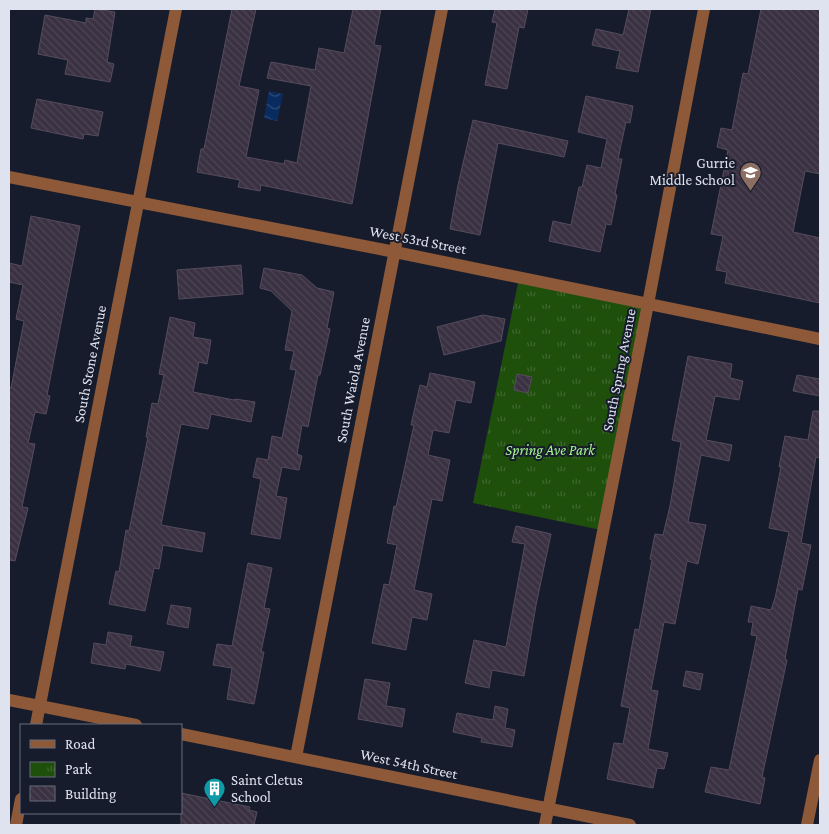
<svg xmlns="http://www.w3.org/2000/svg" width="829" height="834" viewBox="0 0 829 834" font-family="'Crimson Pro',serif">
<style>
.park{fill:url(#park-tufts)}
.water{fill:url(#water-waves)}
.building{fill:url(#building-back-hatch);stroke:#554c5e}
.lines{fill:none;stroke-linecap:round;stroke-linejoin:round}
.minor{stroke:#8d5938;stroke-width:12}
.labels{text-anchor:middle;stroke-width:4;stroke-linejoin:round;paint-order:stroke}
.poi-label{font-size:15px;fill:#dfe3ef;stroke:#171c2c;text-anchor:end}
.street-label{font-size:15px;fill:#dfe3ef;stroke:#171c2c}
.park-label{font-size:15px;font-style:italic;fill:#a4f48e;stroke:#171c2c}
</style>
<defs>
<pattern id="park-tufts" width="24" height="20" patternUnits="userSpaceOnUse" patternTransform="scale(1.25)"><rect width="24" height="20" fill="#1e4f0b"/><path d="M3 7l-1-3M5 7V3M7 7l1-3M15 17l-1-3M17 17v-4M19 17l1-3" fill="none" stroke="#3e682f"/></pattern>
<pattern id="water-waves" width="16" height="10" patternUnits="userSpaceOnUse" patternTransform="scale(1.25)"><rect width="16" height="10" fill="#092c60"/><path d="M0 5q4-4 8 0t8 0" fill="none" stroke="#2c4a77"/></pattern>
<pattern id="building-back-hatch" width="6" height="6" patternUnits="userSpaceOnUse" patternTransform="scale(1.25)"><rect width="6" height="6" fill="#3a3142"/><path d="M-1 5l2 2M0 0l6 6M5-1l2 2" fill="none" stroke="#4d4554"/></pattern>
</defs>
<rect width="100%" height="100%" fill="#171c2c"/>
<path class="park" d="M518,283L645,308L601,530L473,503Z"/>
<path class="water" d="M269,91L283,94L277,121L264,118Z"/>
<path class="building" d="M95,9L115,12L107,62L114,64L110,82L65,74L68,60L38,54L45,15L86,23V18L93,19Z
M232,9H256L239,86L259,90L246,157L284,164L285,160L297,163L311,86L267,78L271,62L315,70L319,48L344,53L353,9H381L374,45L381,46L352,204L261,185L260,191L238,187L240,180L197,172L201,149H204Z
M495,9H528L524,28L519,27L507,89L485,85L497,23L492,22Z
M629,9H651L638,72L616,68L620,51L592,45L596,29L623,35Z
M761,9H820V174L805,171L793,232L820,238V303L725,283L727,272L716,270L723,236L711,234L728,150L717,147L721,128L732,130L743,73L748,74Z
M586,96L633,106L630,123L626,122L618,159H622L615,194L617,195L611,225L606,224L600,252L549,241L553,221L571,225L579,187H582L587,165L601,168L607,139L578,132Z
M37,99L103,112L98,136L84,134L83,139L31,128Z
M473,120L568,141L564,157L498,143L480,235L450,229L458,185Z
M31,216L80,226L47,395L50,396L46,414L35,412L28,443L35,444L22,507L28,508L15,561L9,560V387L11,388L24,321L16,319L23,285L9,282V263L22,266Z
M241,265L243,294L179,299L177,270Z
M264,268L302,275L317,288L334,292L327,328L330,329L320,375H318L308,427L302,425L297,454L302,456L299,470L282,467L276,496L287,498L280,539L251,534L261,479L253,477L257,458L268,460L272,436L282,438L296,370L290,369L294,351L285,350L292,311L271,291L260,288Z
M483,315L505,319L501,341L444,355L437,327Z
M170,317L195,323L193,337L211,340L207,364L199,362L193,392L234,400L235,399L255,402L251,422L211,414L208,429L181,424L161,525L205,533L202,552L163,545L159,569L154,568L145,611L109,604L116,571L119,572L126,530L129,531L148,437H146L152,403L158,404L164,375L159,374Z
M688,356L732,364L730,378L743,381L739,400L715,396L706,440L732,445L729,461L701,455L688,522L706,525L698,564L687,561L675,624L664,622L651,690L658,691L648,749L668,753L664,769L657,768L653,788L607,779L614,743L623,744L630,708L621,706L635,629L639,630L652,560L650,559L655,534L663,535L670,506L681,442L672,440Z
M430,373L475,382L471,403L456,400L449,433L433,430L428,455L450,460L442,501L432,499L414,590L432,594L427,620L412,617L406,650L372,643L384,584L389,585L397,545L387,543L394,506L396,507L414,425H411L420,385L427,387Z
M517,374L532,377L528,393L514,390Z
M797,375L820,379V396L793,391Z
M813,411H820V458L816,457L801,543L811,545L802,590L798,589L785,659L787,660L762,777L765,778L760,804L705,792L711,767L729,770L757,636L751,635L753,622H748L751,606L771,610L775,598L789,532L769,528L781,467H779L785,436L808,440Z
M516,526L551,534L536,605L524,676L492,670L489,688L465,683L474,640L506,647L525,544L512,542Z
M248,563L272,568L264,608L270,609L261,652H264L254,704L227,699L232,668L213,665L217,644L232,646Z
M171,605L191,608L188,628L167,624Z
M108,632L132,636L130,646L164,652L160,671L126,664L125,669L91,663L94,643L106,645Z
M686,671L703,674L700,690L683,686Z
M365,679L390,683L386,706L405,709L402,727L358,719Z
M495,706L508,709L505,728L515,730L512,747L481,742L482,738L453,732L457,713L493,720Z
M181,793L250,807L249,810L257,812L254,825H181Z"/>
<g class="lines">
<path class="minor" d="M9,177L395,252L820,339
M9,700L136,725
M36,725L176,9
M181,734L630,825
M296,757L442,9
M16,825L21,799
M545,825L648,304L704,9
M807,825L820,760"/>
</g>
<defs>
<symbol id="school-pin" viewBox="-11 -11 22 30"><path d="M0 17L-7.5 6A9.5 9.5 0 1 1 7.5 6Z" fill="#8d6e63" stroke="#171c2c"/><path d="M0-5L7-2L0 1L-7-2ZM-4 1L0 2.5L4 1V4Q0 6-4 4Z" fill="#fff"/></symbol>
<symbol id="building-pin" viewBox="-11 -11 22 30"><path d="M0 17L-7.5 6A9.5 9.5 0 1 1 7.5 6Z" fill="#0f9aa8" stroke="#171c2c"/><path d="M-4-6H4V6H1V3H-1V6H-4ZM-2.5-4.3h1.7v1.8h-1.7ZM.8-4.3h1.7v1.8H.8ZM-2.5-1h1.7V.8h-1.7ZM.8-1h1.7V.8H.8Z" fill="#fff"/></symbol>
</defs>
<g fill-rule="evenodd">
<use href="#school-pin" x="738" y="160" width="25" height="34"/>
<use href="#building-pin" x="202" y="776" width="25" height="34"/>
</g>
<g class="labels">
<g class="poi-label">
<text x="735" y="168">Gurrie<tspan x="735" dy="17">Middle School</tspan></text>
<text x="231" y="785" text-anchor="start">Saint Cletus<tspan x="231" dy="17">School</tspan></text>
</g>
<g class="street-label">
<text transform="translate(418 240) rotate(11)" y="5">West 53rd Street</text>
<text transform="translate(90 364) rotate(-79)" y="5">South Stone Avenue</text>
<text transform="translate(619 370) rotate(-79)" y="5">South Spring Avenue</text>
<text transform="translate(353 380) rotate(-79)" y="5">South Waiola Avenue</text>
<text transform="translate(409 764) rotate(12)" y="5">West 54th Street</text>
</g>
<g class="park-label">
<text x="550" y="455">Spring Ave Park</text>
</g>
</g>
<rect width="829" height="834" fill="none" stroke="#dfe3ef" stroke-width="20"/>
<rect x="20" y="724" width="162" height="90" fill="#171c2c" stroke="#676c7a"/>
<rect x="30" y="740" width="25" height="8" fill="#8d5938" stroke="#676c7a"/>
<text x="65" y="749" font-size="15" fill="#dfe3ef">Road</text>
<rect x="30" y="762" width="25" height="15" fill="url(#park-tufts)" stroke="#676c7a"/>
<text x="65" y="774" font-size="15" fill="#dfe3ef">Park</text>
<rect x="30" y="786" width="25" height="15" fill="url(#building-back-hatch)" stroke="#676c7a"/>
<text x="65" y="799" font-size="15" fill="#dfe3ef">Building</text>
</svg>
